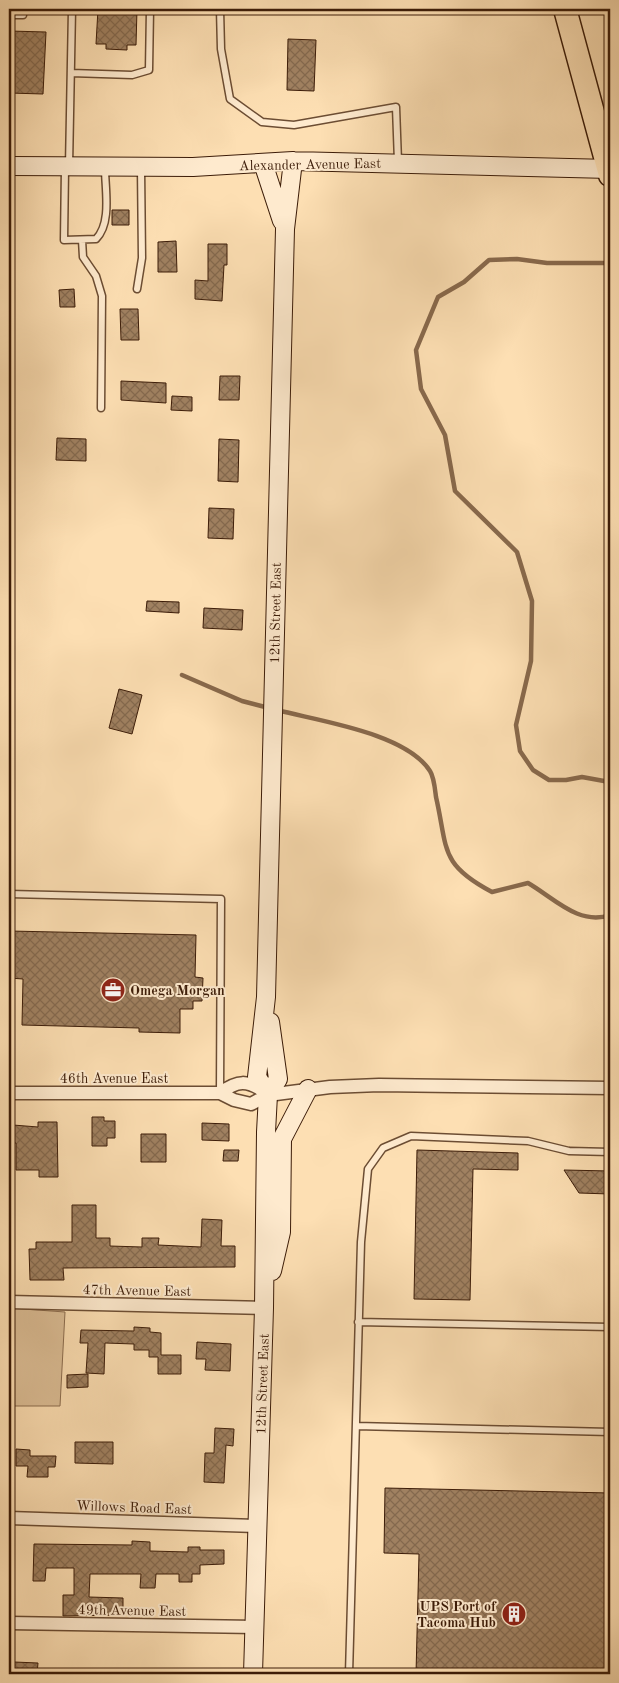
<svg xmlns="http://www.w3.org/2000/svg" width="619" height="1683" viewBox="0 0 619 1683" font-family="'Old Standard TT',serif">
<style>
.green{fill:#dcbe96;stroke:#8c6d4f}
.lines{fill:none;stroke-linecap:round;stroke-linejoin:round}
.stream{stroke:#88694c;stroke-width:4.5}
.building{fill:url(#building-cross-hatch);stroke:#3c1c08}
.lane-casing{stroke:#6c4d33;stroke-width:9}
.street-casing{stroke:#6c4d33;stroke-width:15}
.secondary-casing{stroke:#3c1c08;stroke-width:20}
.highway-casing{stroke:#3c1c08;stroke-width:25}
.lane{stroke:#feeace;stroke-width:6}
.street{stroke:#feeace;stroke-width:12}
.secondary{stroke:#feeace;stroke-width:18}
.highway{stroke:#fddfb3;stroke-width:22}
.labels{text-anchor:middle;stroke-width:4;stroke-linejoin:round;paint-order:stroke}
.street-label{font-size:14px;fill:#3c1c08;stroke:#feeace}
.poi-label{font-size:14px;font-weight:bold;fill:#3c1c08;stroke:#feeace;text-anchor:start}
</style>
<defs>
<pattern id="building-cross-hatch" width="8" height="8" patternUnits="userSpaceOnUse" patternTransform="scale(1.25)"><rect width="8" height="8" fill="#a08161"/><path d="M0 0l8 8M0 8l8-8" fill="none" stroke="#84694e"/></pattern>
</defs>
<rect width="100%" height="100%" fill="#fddfb3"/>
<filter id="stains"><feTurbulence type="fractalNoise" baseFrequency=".004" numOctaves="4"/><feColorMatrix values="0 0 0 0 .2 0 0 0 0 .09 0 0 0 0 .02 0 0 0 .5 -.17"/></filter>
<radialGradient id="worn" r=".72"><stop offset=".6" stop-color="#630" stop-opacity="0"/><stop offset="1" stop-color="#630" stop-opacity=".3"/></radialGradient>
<path class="green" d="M9,1308L65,1312L60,1406H9Z"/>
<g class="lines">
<path class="stream" d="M610,263H547L517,259L489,260L464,282L438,297L416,350L421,389L445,435L455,491L517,552L532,601L531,661L516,725L520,751L533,770L549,780H566L582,777L604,781L610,785
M182,675L242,701L269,708
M277,710C319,721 406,733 430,771C434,777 435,789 436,797C448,849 439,864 492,892L528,883C554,898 579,926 610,915"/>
</g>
<path class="building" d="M98,9H137L136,45H127V50L106,49V44H96Z
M9,31L46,32L43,94L9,93Z
M288,39L316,40L314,91L287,90Z
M112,210H129V225H112Z
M176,241L177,272H158V242Z
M208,244H227V265H224L222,301L195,299V280L208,281Z
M74,289L75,307H60L59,290Z
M120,309H138L139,340H121Z
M220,376H240L239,400H219Z
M121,381L166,383V403L121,400Z
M172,396L192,397V411L171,410Z
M57,438L86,439V461L56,460Z
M219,439L239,440L238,482L218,481Z
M209,508L234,509L233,539L208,538Z
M147,601L179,602V613L146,611Z
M204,608L243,610L242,630L203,628Z
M119,689L142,695L132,734L109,728Z
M9,931L196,935L195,977L203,978L202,1001H193V1009H180V1033L139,1032V1028L22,1025L23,979L9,978Z
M92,1117H104V1121H115V1138H107V1146H92Z
M38,1122H57L58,1177H39V1170H16V1143H12L13,1125L38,1127Z
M202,1123L229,1124V1141L202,1140Z
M141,1134H166V1162H141Z
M224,1150H239L238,1161H223Z
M417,1150L518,1153V1170L473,1169L470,1300L414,1299Z
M564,1170L610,1171V1194L579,1193Z
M72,1205H96V1238H110V1246L142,1247V1238H159L158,1245L201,1247L202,1219L222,1220L221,1246H235V1267L63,1268L64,1280H30L29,1249H36V1242H72Z
M134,1327L150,1328V1332L161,1333V1355H181V1374H158V1357H149V1350H134V1344L105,1343L104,1374L86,1373L88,1343H80L81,1330L134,1331Z
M197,1342L231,1344L230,1371L205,1370L206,1359H196Z
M88,1374V1387L67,1388V1375Z
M215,1428L234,1429L233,1446L226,1445L224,1483L204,1482L205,1453H214Z
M75,1442H113V1464L75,1463Z
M16,1449L30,1450V1456H56L55,1467H48V1477H27L28,1466H16Z
M385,1488L610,1493V1674H416L419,1554L384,1553Z
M132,1541L150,1542V1551L188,1552V1547H200V1550H224V1564L200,1565V1574H192V1582H179V1574H156L155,1588H140L141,1574H90L89,1597L123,1598V1615L63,1616V1595H74V1568H46L45,1581H33L34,1544L132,1545Z
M14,1662L38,1663L37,1674H13Z"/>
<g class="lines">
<defs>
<path id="lane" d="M220,9L221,49L230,99L262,122L294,125L396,107L398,162
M9,15H23V9
M71,73L132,75L149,70L150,9
M69,166L72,9
M65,168L64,240L96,239C112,223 105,189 105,168
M82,240L83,257L96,276L102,296L101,408
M137,289L142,258L141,168
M9,894L221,899L220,1092
M358,1322L610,1327
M356,1426L610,1432
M349,1674L361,1242L368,1169L383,1148L411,1136L528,1141L569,1151L610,1152"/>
<path id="street" d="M9,1093H220L234,1100L251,1104L268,1095L330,1087L379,1085L610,1088
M220,1093C238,1080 247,1080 265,1092
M9,1302L264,1308
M9,1518L258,1526
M9,1623L255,1627"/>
<path id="secondary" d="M263,163L282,221
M9,166L193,167L293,161L610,169
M268,1095L257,1077L266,997L285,229L293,161
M272,1271L281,1232L282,1139L308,1089
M253,1674L264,1308L266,1132L268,1095L278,1079L270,1022"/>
<path id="highway" d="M565,9L610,175"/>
</defs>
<use href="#lane" class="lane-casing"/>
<use href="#street" class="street-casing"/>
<use href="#secondary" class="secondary-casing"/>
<use href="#highway" class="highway-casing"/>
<use href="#lane" class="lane"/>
<use href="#street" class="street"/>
<use href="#secondary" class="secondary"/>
<use href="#highway" class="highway"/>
</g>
<defs>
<symbol id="office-disc" viewBox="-11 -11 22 22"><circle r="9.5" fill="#8f2418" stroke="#feeace"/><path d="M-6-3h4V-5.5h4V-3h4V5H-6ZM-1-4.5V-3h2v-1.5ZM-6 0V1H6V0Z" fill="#fff"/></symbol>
<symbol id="building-disc" viewBox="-11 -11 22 22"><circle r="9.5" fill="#8f2418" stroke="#feeace"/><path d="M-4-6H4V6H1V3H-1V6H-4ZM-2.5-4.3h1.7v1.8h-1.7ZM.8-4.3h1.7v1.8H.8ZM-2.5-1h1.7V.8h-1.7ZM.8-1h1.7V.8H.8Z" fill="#fff"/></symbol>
</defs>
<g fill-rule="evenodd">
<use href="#office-disc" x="99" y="976" width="28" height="28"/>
<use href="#building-disc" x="500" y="1600" width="28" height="28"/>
</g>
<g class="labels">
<g class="street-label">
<text transform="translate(310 164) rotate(-1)" y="5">Alexander Avenue East</text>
<text transform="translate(275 613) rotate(-89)" y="5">12th Street East</text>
<text x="114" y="1083">46th Avenue East</text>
<text transform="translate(137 1290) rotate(1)" y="5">47th Avenue East</text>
<text transform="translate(262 1384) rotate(-88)" y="5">12th Street East</text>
<text transform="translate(134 1507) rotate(2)" y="5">Willows Road East</text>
<text transform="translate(132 1610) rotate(1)" y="5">49th Avenue East</text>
</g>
<g class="poi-label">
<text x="130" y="995">Omega Morgan</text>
<text x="496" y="1611" text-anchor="end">UPS Port of<tspan x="496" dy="16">Tacoma Hub</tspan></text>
</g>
</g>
<rect width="619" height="1683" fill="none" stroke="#fddfb3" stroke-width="30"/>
<rect x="10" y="10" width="599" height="1663" fill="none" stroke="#3c1c08" stroke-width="2.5"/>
<rect x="15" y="15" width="589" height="1653" fill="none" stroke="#3c1c08"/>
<rect width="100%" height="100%" filter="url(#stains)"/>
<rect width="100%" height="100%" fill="url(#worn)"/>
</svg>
